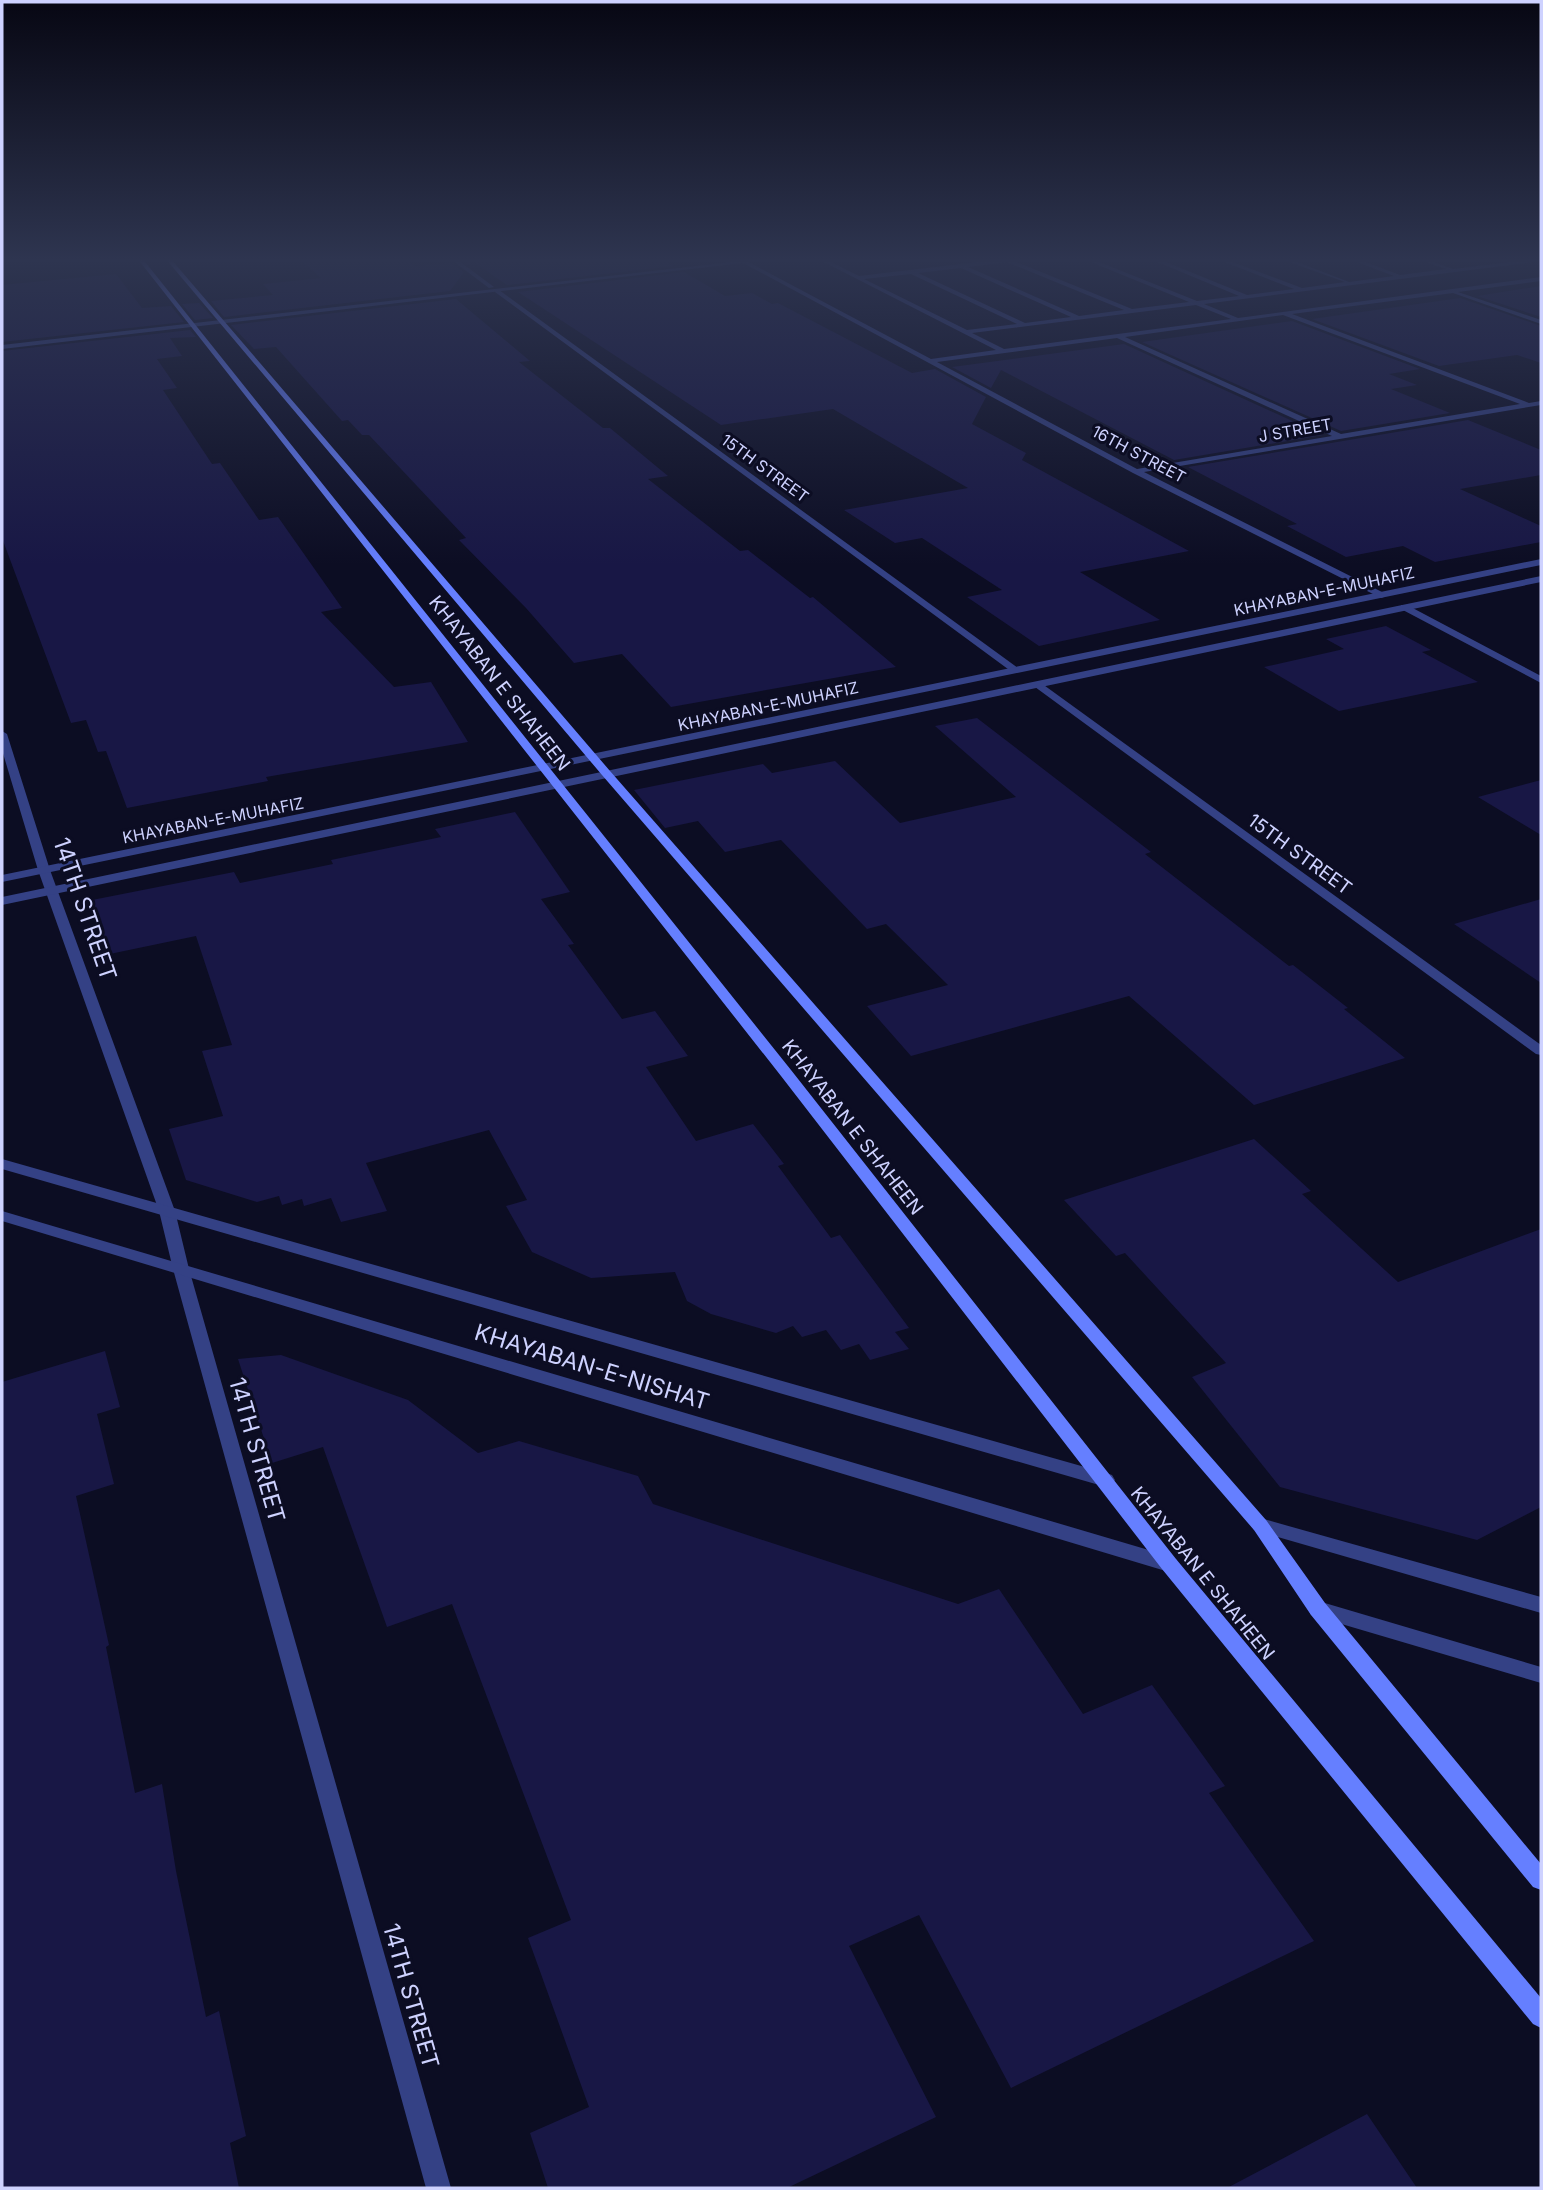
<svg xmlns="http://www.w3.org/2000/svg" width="1543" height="2190" viewBox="0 0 1543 2190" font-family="Inter,sans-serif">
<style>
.building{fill:#181745}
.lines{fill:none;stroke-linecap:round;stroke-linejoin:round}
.minor{fill:#344185;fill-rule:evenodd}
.tertiary{fill:#344185;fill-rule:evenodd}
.secondary{fill:#657fff;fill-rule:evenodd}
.labels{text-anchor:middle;stroke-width:6;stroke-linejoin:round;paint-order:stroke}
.far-street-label{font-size:16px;fill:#ced2ff;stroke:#0c0d23}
.street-label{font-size:19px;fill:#ced2ff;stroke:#0c0d23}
.near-street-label{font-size:23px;fill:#ced2ff;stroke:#0c0d23}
</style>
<rect width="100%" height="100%" fill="#0c0d23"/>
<path class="building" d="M299,258H405L415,266L451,263L464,272L450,291L224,317L211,301L273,295L263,284L321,278Z
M468,258H661L673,266L507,285L472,261L469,265L464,262L471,261Z
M684,272L725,296L752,293L772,304L778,303L912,373L935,369L986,397L972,424L1026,453L1022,460L1189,551L1080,572L1160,620L1039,646L967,597L1002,590L922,538L895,543L844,510L968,488L833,409L721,425L518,292Z
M116,274L142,308L171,306L184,322L2,342V285Z
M1541,286V317L1477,296Z
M1460,298L1541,326V363L1517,355L1439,366L1312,319Z
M456,299L530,361L519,362L603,428H610L668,476L648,479L740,551L748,550L810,598L813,597L896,667L671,707L622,654L574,663L526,608L459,540L466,538L369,435H362L348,420L342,421L276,347L254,349L231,325Z
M199,303L213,318L195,320L182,304Z
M1292,321L1420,369L1389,374L1417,385L1391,389L1450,413L1341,431L1142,342Z
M190,330L196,337L170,338L182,356L157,359L177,388L163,390L212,464L220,463L259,520L278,517L342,608L321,612L394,687L431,682L468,742L266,777L268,781L127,808L106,751L98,752L86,720L71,723L2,538V351Z
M1124,344L1323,435L1174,460L1001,370L991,388L952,367Z
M1468,420L1541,450V475L1460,489L1541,526V542L1435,562L1403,546L1346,557L1287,526L1297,524L1188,467Z
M1386,626L1431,650L1422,652L1478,682L1339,711L1264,667L1344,649L1326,639Z
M977,718L1151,852L1145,854L1289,966L1293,965L1348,1008L1344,1009L1405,1058L1254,1105L1129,996L911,1056L867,1006L948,985L886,924L867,929L781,840L725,852L698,821L665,828L634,790L763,764L772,773L835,761L900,823L1016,797L935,726Z
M1541,780V835L1478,797Z
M515,812L570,892L541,899L574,944L568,945L622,1019L655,1011L688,1056L646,1067L696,1141L753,1124L784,1164L778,1166L831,1238L840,1235L909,1328L895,1332L909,1349L870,1360L859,1344L841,1350L826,1330L802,1337L793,1326L776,1333L711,1314L687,1301L675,1272L591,1278L532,1252L506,1206L527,1200L489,1130L366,1163L387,1211L341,1222L331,1198L304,1206L302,1199L282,1205L279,1196L257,1202L186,1180L169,1129L223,1116L202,1051L232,1045L196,936L105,955L87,901L234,872L240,883L333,864L331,860L441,837L435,829Z
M1541,899V983L1454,924Z
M1254,1139L1311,1191L1302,1194L1398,1282L1541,1229V1507L1477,1540L1280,1487L1192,1377L1226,1363L1125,1253L1116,1256L1064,1200Z
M105,1351L120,1407L97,1414L114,1484L76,1496L109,1645L106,1647L135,1793L162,1784L176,1871L206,2017L219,2011L246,2136L230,2143L239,2188H2V1382Z
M281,1355L408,1400L478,1453L519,1441L638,1476L653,1504L958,1604L999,1589L1083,1714L1152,1685L1225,1786L1209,1793L1314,1941L1011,2088L919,1915L849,1946L936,2117L787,2188H548L530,2133L589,2107L528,1938L571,1920L452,1604L387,1627L323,1447L272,1463L238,1359Z
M1367,2114L1417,2188H1227Z"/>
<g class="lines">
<path class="minor" d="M449,258H455L494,287L489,288Z
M734,258H741L931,359L996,350L816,258H823L859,276L1011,258H1031L1014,261L1132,309L1189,302L1081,258H1089L1197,301L1239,296L1148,258H1156L1247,295L1294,289L1214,258H1222L1302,288L1345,282L1278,258H1287L1349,282L1394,276L1346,258H1355L1400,275L1446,269L1414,258H1423L1453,269L1541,258V261L1204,304L1238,318L1541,277V281L1458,292L1541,320V324L1453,293L1292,314L1529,403L1541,401V405L1144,472L1384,593V597L1381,598L1133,473ZM1008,262L1009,263L1124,310L1079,316L968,267ZM961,268L1071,317L1025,323L918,273ZM911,274L1017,324L967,330L864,279ZM1196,305L1231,319L1004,349L972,333ZM1283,315L1520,404L1341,434L1125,337ZM1117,338L1332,436L1137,469L937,362Z
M495,290H499L1018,668V672H1012L495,292Z
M1401,605H1407L1541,676V683L1401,609Z
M1035,683H1041L1541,1045V1055L1536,1054L1035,687Z
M2,731L7,734L50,870L175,1211L189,1269L451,2188H426L173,1269L159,1211L38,870L2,750Z"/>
<path class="tertiary" d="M766,258H786L2,349V345Z
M1541,559V565L2,882V875Z
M1541,576V582L2,905V897Z
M2,1159L1106,1473L1112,1475L1115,1480L1112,1485L1106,1487L2,1169Z
M2,1211L1169,1556L1176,1559L1178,1564L1176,1569L1169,1572L2,1221Z
M1260,1518L1541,1597V1613L1254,1530L1251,1525L1254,1520Z
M1318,1601L1541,1667V1683L1311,1615L1308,1609L1311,1603Z"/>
<path class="secondary" d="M137,258H142L791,1070L1176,1559L1541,1998V2028L1533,2024L1162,1569L781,1076Z
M165,258H170L610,771L1266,1520L1325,1603L1541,1864V1890L1533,1887L1311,1615L1254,1530L602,775Z"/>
</g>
<linearGradient id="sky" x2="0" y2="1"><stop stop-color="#070713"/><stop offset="0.46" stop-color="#2e3550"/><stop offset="1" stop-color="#2e3550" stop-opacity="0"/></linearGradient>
<rect width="1543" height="565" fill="url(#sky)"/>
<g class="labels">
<g class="far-street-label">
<text transform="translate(1295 430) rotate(-10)" y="6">J STREET</text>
<text transform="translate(1139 454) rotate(28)" y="6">16TH STREET</text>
<text transform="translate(765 468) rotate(36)" y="6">15TH STREET</text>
<text transform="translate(1324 591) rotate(-12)" y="6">KHAYABAN-E-MUHAFIZ</text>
<text transform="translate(768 706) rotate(-12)" y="6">KHAYABAN-E-MUHAFIZ</text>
<text transform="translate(213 820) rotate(-11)" y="6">KHAYABAN-E-MUHAFIZ</text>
</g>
<g class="street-label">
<text transform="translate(500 683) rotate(52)" y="7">KHAYABAN E SHAHEEN</text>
<text transform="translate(1300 854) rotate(36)" y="7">15TH STREET</text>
<text transform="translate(853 1127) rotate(52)" y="7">KHAYABAN E SHAHEEN</text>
<text transform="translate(1203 1573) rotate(51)" y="7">KHAYABAN E SHAHEEN</text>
</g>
<g class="near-street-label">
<text transform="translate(85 909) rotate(71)" y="8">14TH STREET</text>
<text transform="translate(592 1367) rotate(17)" y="8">KHAYABAN-E-NISHAT</text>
<text transform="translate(257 1450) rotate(74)" y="8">14TH STREET</text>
<text transform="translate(411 1996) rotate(74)" y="8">14TH STREET</text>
</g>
</g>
<rect width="1543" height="2190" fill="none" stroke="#ced2ff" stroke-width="7"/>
</svg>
